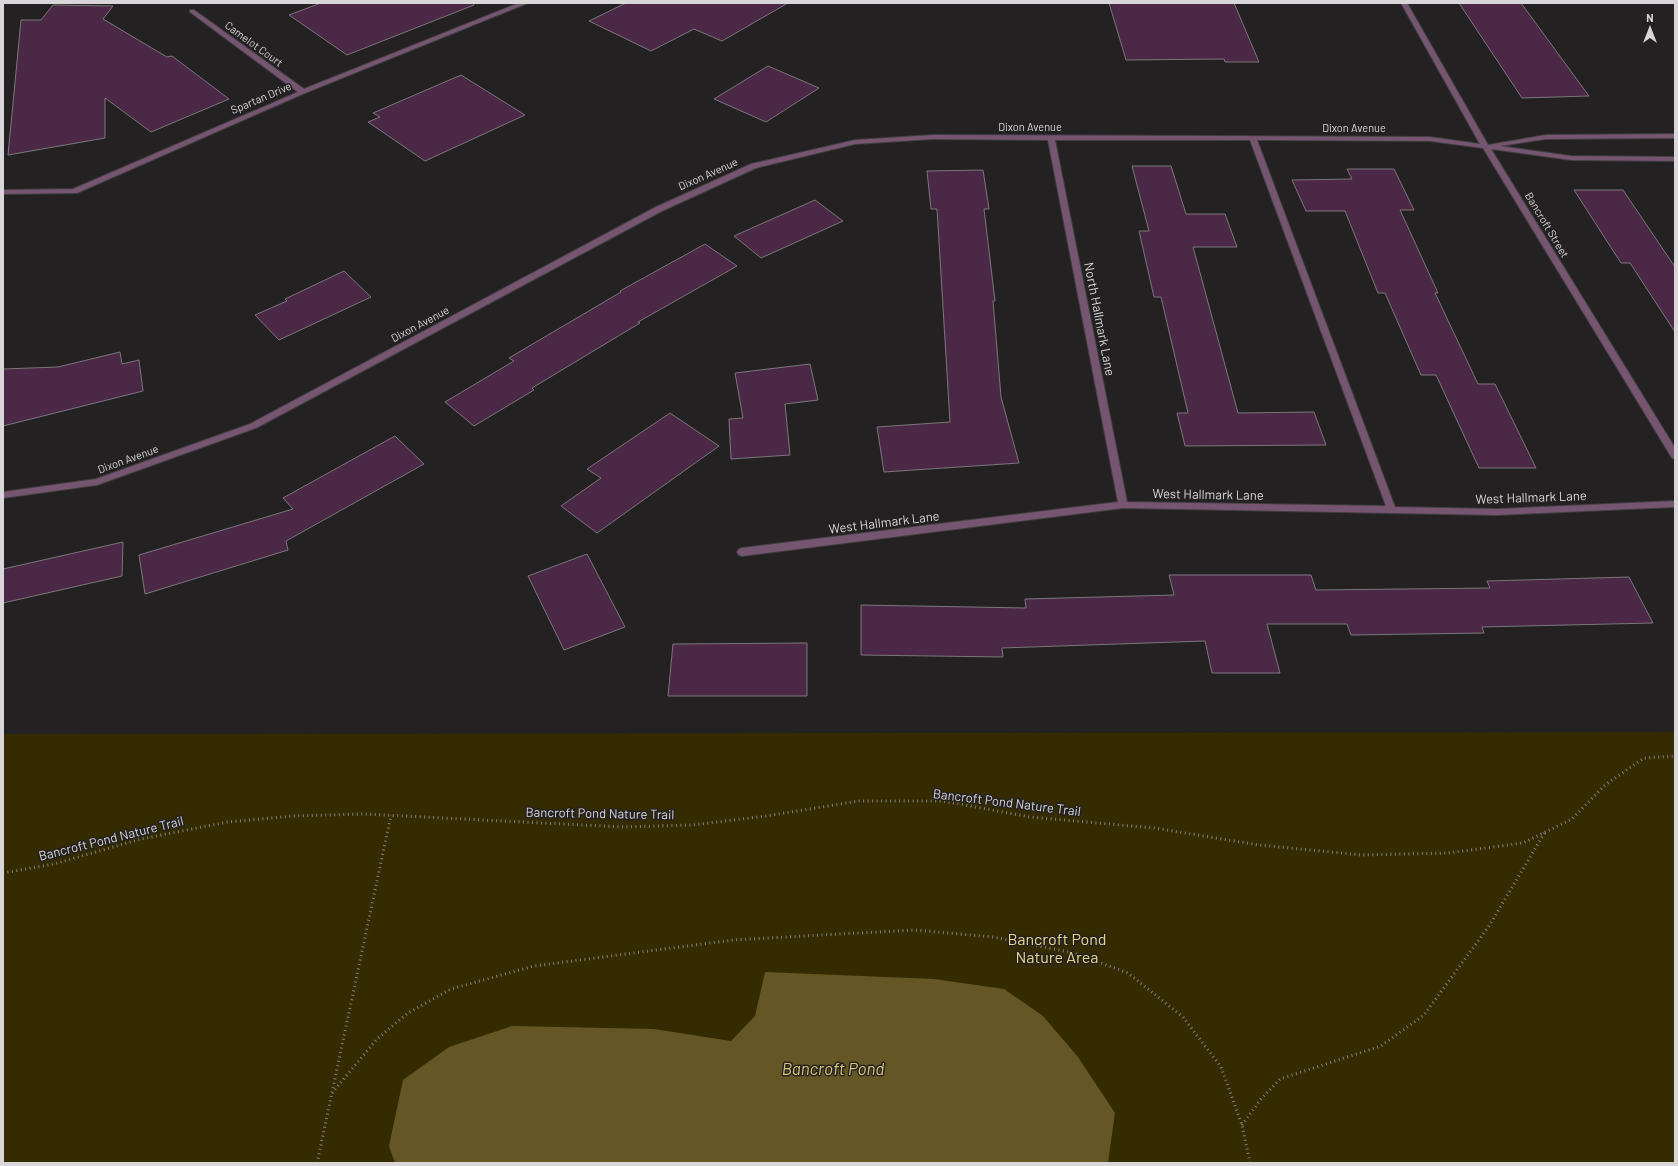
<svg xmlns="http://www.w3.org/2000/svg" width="1678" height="1166" viewBox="0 0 1678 1166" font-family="Barlow,sans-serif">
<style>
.green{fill:#352b01}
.water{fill:#645725}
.building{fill:#4c2847;stroke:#7a777a}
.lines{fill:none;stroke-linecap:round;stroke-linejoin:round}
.minor-casing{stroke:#413e40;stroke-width:2}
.path{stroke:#817f81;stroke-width:3;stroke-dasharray:1 3.5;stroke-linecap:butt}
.minor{fill:#755570;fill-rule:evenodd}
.labels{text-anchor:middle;stroke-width:3;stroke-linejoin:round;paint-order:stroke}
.far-street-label{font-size:11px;fill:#d8d6d8;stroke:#242123}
.street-label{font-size:13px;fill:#d8d6d8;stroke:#242123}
.near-park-label{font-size:16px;fill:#ead687;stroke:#242123}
.near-water-label{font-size:17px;font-style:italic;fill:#dbc778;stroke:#242123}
</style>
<rect width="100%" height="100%" fill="#242123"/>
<path class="green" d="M1675,732V1163H3V734Z"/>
<path class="water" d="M765,972L934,979L1004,989L1043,1016L1078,1057L1115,1113L1108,1163H395L389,1146L403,1080L449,1047L512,1026L654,1029L731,1041L755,1016Z"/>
<path class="building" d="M321,3H473L474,5L347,55L289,15Z
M626,3H788L722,41L694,29L651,51L589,21Z
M1109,3H1234L1259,62H1225L1224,59L1126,60Z
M1459,3H1521L1589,96L1522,98Z
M53,5L113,6L103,19L167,57L172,56L229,99L151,132L105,98V138L8,155L21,20H41Z
M768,66L819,88L766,122L714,99Z
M461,75L525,115L425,161L368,122L380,117L373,113Z
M1132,166H1171L1186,214H1225L1237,247H1193L1238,413L1314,412L1326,445L1185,446L1177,413H1188L1161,297H1154L1139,231H1149Z
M1347,169H1394L1414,210H1400L1438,293H1435L1478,384H1495L1536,468H1479L1436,375H1421L1385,293H1378L1345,211H1306L1292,180L1352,179Z
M983,170L989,209H984L995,301H993L1001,397L1019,463L884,472L877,427L950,422L937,209H931L927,171Z
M1574,190H1623L1675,267V332L1630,263H1621Z
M815,200L843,221L761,258L734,236Z
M705,244L737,266L638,322L640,323L532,388L534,390L474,426L445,402L514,361L509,358L621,292L620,291Z
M344,271L371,297L279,340L255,315L287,301L285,299Z
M120,352L122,364L139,360L143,391L3,426V369L58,367Z
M810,364L818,400L785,404L790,455L731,459L729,419L743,418L735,373Z
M670,413L719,446L597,533L561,506L601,478L587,469Z
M395,436L424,464L286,541L288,550L145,594L139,555L293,509L283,498Z
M123,542L122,576L3,603V569Z
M587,554L625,627L564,650L528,576Z
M1169,575H1311L1316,590L1490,588L1487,581L1629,577L1653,623L1482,627L1484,633L1351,635L1347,624H1267L1280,673H1212L1205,641L1002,648L1003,657L861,655V605L1026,608L1025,599L1174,595Z
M807,643V696H668L673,644Z"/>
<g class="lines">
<defs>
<path id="minor" d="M519,3H528L305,93L77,193L3,194V190L73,189L298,92L190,12V10H194L304,89Z
M1401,3H1407L1488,145L1546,135L1675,134V138L1546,139L1500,146L1571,156L1675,157V161L1571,160L1491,149L1675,448V459L1672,458L1483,148L1430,141L1257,140L1395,507L1497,509L1675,501V507L1497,515L1123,508L742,556L739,555L737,552L739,549L742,548L1118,502L1048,140L933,139L855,144L756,168L662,211L256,428L97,485L3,498V492L96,479L250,424L656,207L751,164L855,140L933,135L1430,137L1480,144ZM1055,140H1250L1386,506L1127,502Z"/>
</defs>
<use href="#minor" class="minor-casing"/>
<path class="path" d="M3,873L54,864L141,839L228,822L293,816L364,814L623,827L692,825L766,816L859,801H943L1030,817L1154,828L1259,845L1361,855L1448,853L1523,843L1572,819L1605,785L1644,758L1675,756
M332,1093L377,1039L408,1013L451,989L534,966L733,940L914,930L993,937L1074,953L1128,973L1183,1017L1221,1067L1242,1125L1250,1163
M1242,1125L1261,1099L1280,1079L1381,1046L1424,1015L1489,926L1545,832
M317,1163L391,815"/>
<use href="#minor" class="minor"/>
</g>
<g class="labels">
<g class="far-street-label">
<text transform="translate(254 44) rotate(36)" y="4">Camelot Court</text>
<text transform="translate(261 98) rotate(-23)" y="4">Spartan Drive</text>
<text x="1030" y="131">Dixon Avenue</text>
<text x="1354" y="132">Dixon Avenue</text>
<text transform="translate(708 174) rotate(-24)" y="4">Dixon Avenue</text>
<text transform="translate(1547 225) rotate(59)" y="4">Bancroft Street</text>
<text transform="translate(420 324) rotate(-28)" y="4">Dixon Avenue</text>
<text transform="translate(128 459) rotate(-20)" y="4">Dixon Avenue</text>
</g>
<g class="street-label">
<text transform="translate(1100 319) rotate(79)" y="5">North Hallmark Lane</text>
<text transform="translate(1208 494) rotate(1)" y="5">West Hallmark Lane</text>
<text transform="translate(1531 497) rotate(-2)" y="5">West Hallmark Lane</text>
<text transform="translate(884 522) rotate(-7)" y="5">West Hallmark Lane</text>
<text transform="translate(1007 802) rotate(7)" y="5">Bancroft Pond Nature Trail</text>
<text transform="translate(600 813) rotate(1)" y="5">Bancroft Pond Nature Trail</text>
<text transform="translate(111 838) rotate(-14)" y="5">Bancroft Pond Nature Trail</text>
</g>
<g class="near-park-label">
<text x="1057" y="945">Bancroft Pond<tspan x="1057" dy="18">Nature Area</tspan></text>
</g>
<g class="near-water-label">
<text x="833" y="1075">Bancroft Pond</text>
</g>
</g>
<rect width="1678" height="1166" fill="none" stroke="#d8d6d8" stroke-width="8"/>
<g transform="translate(1650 28)" stroke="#242123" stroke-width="3" paint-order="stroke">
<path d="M0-3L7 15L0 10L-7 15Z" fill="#d8d6d8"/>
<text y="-6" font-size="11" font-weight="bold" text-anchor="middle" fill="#d8d6d8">N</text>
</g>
</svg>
